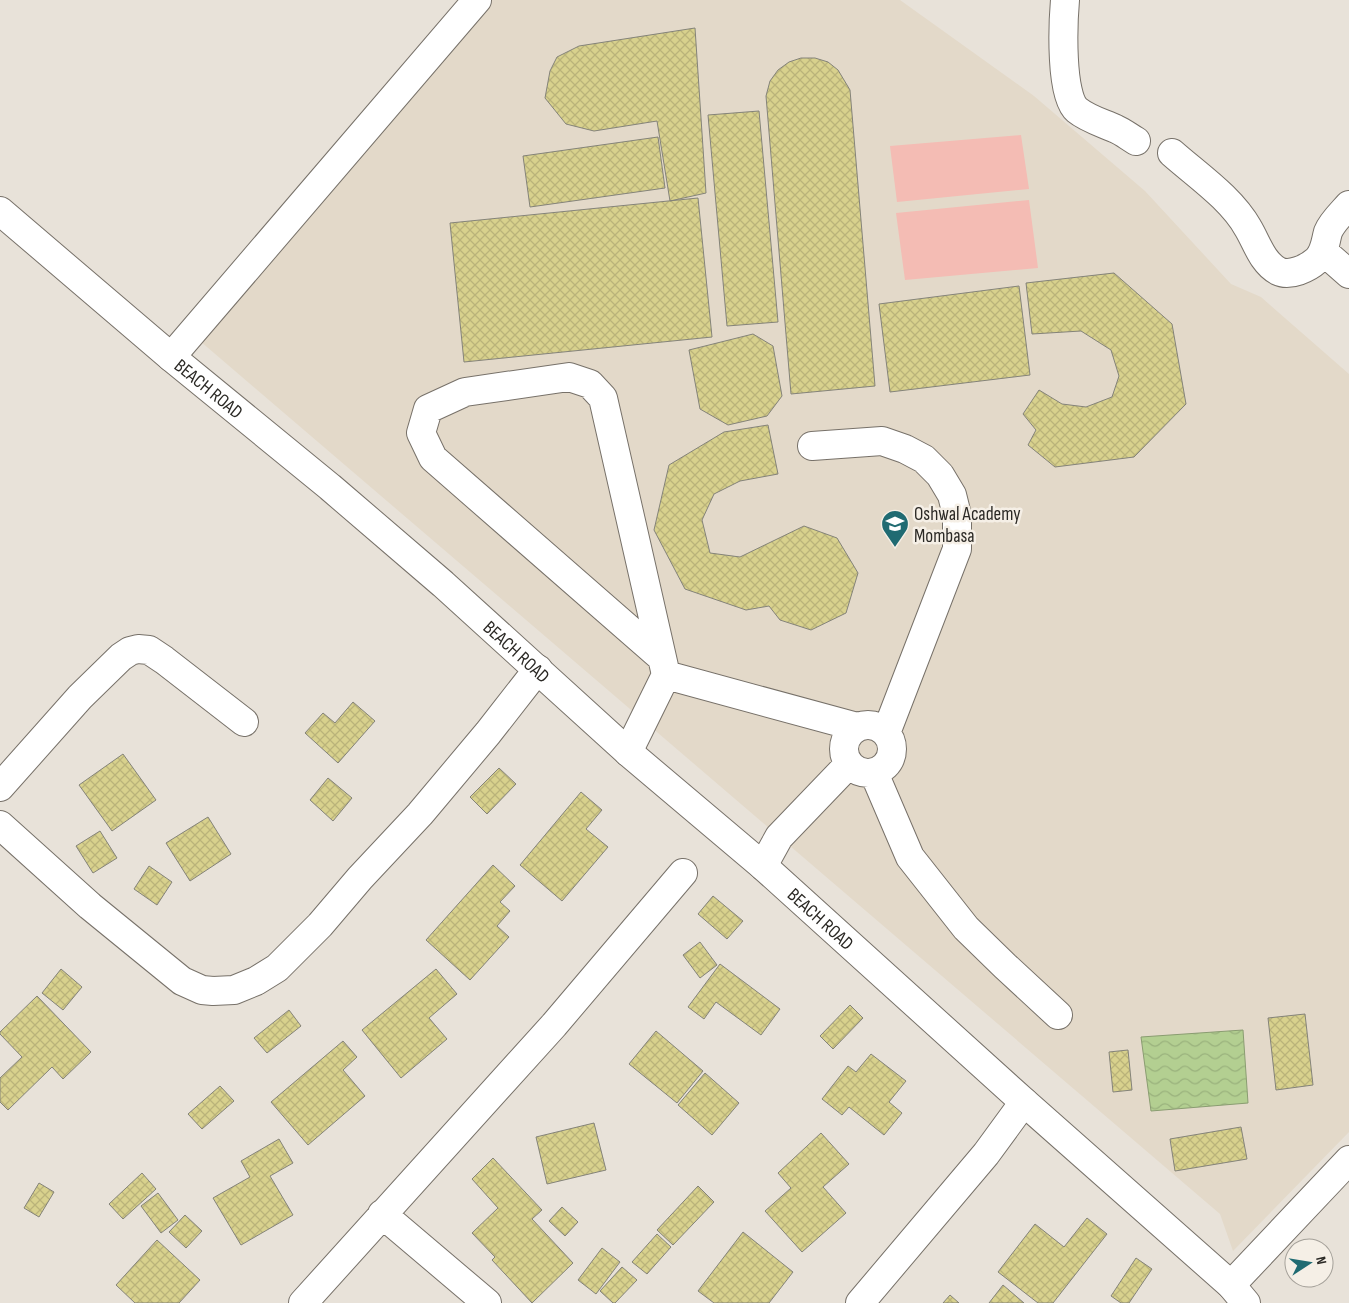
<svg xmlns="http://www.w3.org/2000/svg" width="1349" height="1303" viewBox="0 0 1349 1303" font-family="'Sofia Sans Condensed',sans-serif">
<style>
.built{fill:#e3d9c9}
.green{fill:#f4bcb4}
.water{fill:url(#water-waves);stroke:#8a9d71}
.building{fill:url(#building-cross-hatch);stroke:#848379}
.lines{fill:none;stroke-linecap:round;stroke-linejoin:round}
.minor-casing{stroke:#777169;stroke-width:30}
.major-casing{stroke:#777169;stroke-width:30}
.minor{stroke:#fff;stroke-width:28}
.major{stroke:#fff;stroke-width:28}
.labels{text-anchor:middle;stroke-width:5;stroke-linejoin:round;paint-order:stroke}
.street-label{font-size:19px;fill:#2b2925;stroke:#f5efe6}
.poi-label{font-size:19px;fill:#2b2925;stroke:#f5efe6;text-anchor:start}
</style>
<defs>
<pattern id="water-waves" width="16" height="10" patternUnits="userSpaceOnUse" patternTransform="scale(1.25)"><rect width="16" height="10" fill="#b3cf91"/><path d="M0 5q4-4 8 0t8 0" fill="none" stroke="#9ab27d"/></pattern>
<pattern id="building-cross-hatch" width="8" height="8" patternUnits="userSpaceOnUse" patternTransform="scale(1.25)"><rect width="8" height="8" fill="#d8d18d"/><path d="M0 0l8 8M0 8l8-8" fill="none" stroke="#bab37a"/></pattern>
</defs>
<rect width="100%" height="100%" fill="#e8e2d9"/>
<path class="built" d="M492,0H900L1034,96L1145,191L1231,284L1261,297L1349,374V1132L1233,1251L1220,1214L200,341Z"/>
<path class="green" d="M1021,135L1029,189L897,202L890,146Z
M1029,200L1038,268L905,280L896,213Z"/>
<path class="water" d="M1243,1030L1248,1103L1151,1111L1141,1037Z"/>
<path class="building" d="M695,28L706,193L670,201L657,121L594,131L566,124L545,98L550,71L557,57L579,46Z
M801,58H815L828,62L838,70L850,90L875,386L791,394L766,96L770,81L778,70L789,62Z
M759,111L778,322L727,326L708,115Z
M658,137L665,188L530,207L523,156Z
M698,198L712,337L464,362L450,223Z
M1114,273L1172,324L1186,404L1134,457L1055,467L1028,445L1036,430L1023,414L1039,390L1062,404L1086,407L1112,397L1119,376L1111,350L1081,331L1032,334L1026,283Z
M1019,286L1030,375L890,392L879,304Z
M753,334L773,346L782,396L767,416L728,425L700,409L689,350Z
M768,425L778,474L740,481L714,494L702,520L710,553L740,557L804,526L837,538L858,573L846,613L811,630L780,620L769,606L746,610L685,589L654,530L669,465L724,432Z
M353,702L375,721L338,763L305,733L323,713L335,723Z
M123,754L156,800L112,831L79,785Z
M499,768L516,784L487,814L470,797Z
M328,778L352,798L333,821L310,800Z
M581,792L602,810L586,829L608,847L562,901L520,865Z
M208,817L231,854L190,881L166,843Z
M100,831L117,858L93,873L76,846Z
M493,865L515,886L500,902L510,911L497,926L509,937L470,980L426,940Z
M149,866L172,882L157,905L134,889Z
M713,896L743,921L727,939L698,914Z
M700,942L717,965L700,978L683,955Z
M720,964L780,1009L761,1035L716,1002L704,1019L688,1007Z
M61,969L82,987L63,1010L42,993Z
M436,969L457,994L429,1018L447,1039L401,1078L362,1030Z
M37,996L91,1052L63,1079L52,1067L8,1110L0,1102V1078L22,1057L0,1034V1032Z
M850,1005L863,1018L833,1049L820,1036Z
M289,1010L301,1026L267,1053L254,1038Z
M1305,1014L1313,1085L1276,1090L1268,1018Z
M656,1031L703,1071L677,1103L629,1064Z
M343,1041L357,1057L343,1070L365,1096L308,1145L271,1102Z
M1128,1050L1132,1090L1113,1092L1109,1052Z
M871,1054L906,1081L889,1102L902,1113L884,1135L849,1107L842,1115L822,1099L848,1066L856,1072Z
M705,1073L739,1103L712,1135L678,1105Z
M220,1086L234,1101L202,1129L188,1114Z
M594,1123L606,1170L547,1184L536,1137Z
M1241,1127L1247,1159L1175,1171L1170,1139Z
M821,1133L849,1164L823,1187L846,1213L802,1252L765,1211L791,1188L778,1173Z
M279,1139L293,1163L270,1176L293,1215L241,1245L213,1198L250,1177L241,1161Z
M493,1158L542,1210L532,1219L573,1263L532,1303L492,1260L495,1257L472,1233L498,1208L472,1179Z
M142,1173L156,1189L123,1219L109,1204Z
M39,1183L54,1192L39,1217L24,1208Z
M698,1186L714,1202L673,1245L657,1230Z
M158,1193L178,1220L161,1233L141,1206Z
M562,1207L578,1222L565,1236L549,1221Z
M185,1215L202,1231L186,1248L169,1232Z
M1087,1218L1107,1234L1053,1303H1038L998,1272L1035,1224L1064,1247Z
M743,1232L793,1272L769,1303H714L698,1291Z
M657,1234L671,1247L647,1274L632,1262Z
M157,1240L200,1280L179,1303H135L116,1285Z
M602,1248L620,1262L596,1294L578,1280Z
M1136,1258L1152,1269L1129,1303H1121L1111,1296Z
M622,1267L637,1280L615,1303H613L600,1291Z
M1003,1285L1024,1303H989Z
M950,1295L959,1303H943Z"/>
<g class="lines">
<defs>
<path id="minor" d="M1065,0C1063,23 1060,96 1077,110C1088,119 1103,123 1116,129C1123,132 1129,137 1136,141
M1172,153C1198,176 1231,198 1248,228C1257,243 1262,262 1278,271C1290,277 1308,268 1317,260C1325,252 1325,243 1328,232C1332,222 1342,213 1349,205
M1324,252L1349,274
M171,357L477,0
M812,446L882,441L905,449L924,459L940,475L952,495L957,515V549L886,733
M666,675L857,727
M844 749a24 24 0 1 1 48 0a24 24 0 1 1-48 0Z
M628,752L666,675L603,398L590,384L569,377L465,392L428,409L421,433L433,458L662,658
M874,773L910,857L966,928L1005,966L1058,1015
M0,787L80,697L121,657L130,651L138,649L149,650L164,660L244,722
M0,825L90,906L182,981L202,990L213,991L234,990L256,981L277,968L320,925L360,878L420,814L488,733L538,669
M763,866L779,837L849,764
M382,1214L487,1303
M1231,1285L1349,1160
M303,1303L554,1025L683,873
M860,1303L986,1154L1024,1102"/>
<g id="major">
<path id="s1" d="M0,211L171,357L330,487L443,584L628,752L763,866L1024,1102L1231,1285L1246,1303"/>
</g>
</defs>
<use href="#minor" class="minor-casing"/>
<use href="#major" class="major-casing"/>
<use href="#minor" class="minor"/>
<use href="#major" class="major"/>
</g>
<defs>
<symbol id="school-pin" viewBox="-11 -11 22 30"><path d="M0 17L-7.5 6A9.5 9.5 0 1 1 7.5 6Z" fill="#206b72" stroke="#f5efe6"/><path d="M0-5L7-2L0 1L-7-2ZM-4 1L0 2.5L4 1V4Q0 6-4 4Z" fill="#fff"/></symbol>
</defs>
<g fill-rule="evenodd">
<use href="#school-pin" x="879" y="508" width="32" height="43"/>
</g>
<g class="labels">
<g class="street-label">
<text dy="7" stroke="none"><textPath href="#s1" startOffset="274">BEACH ROAD</textPath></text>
<text dy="7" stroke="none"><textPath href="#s1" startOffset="679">BEACH ROAD</textPath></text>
<text dy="7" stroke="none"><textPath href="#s1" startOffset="1084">BEACH ROAD</textPath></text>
</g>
<g class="poi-label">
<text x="914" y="520">Oshwal Academy<tspan x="914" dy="22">Mombasa</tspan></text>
</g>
</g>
<g transform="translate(1309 1263) rotate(78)"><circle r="24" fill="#f5efe6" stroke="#a4a099"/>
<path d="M0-4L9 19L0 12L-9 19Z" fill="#206b72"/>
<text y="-8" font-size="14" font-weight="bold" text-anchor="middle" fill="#2b2925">N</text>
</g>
</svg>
